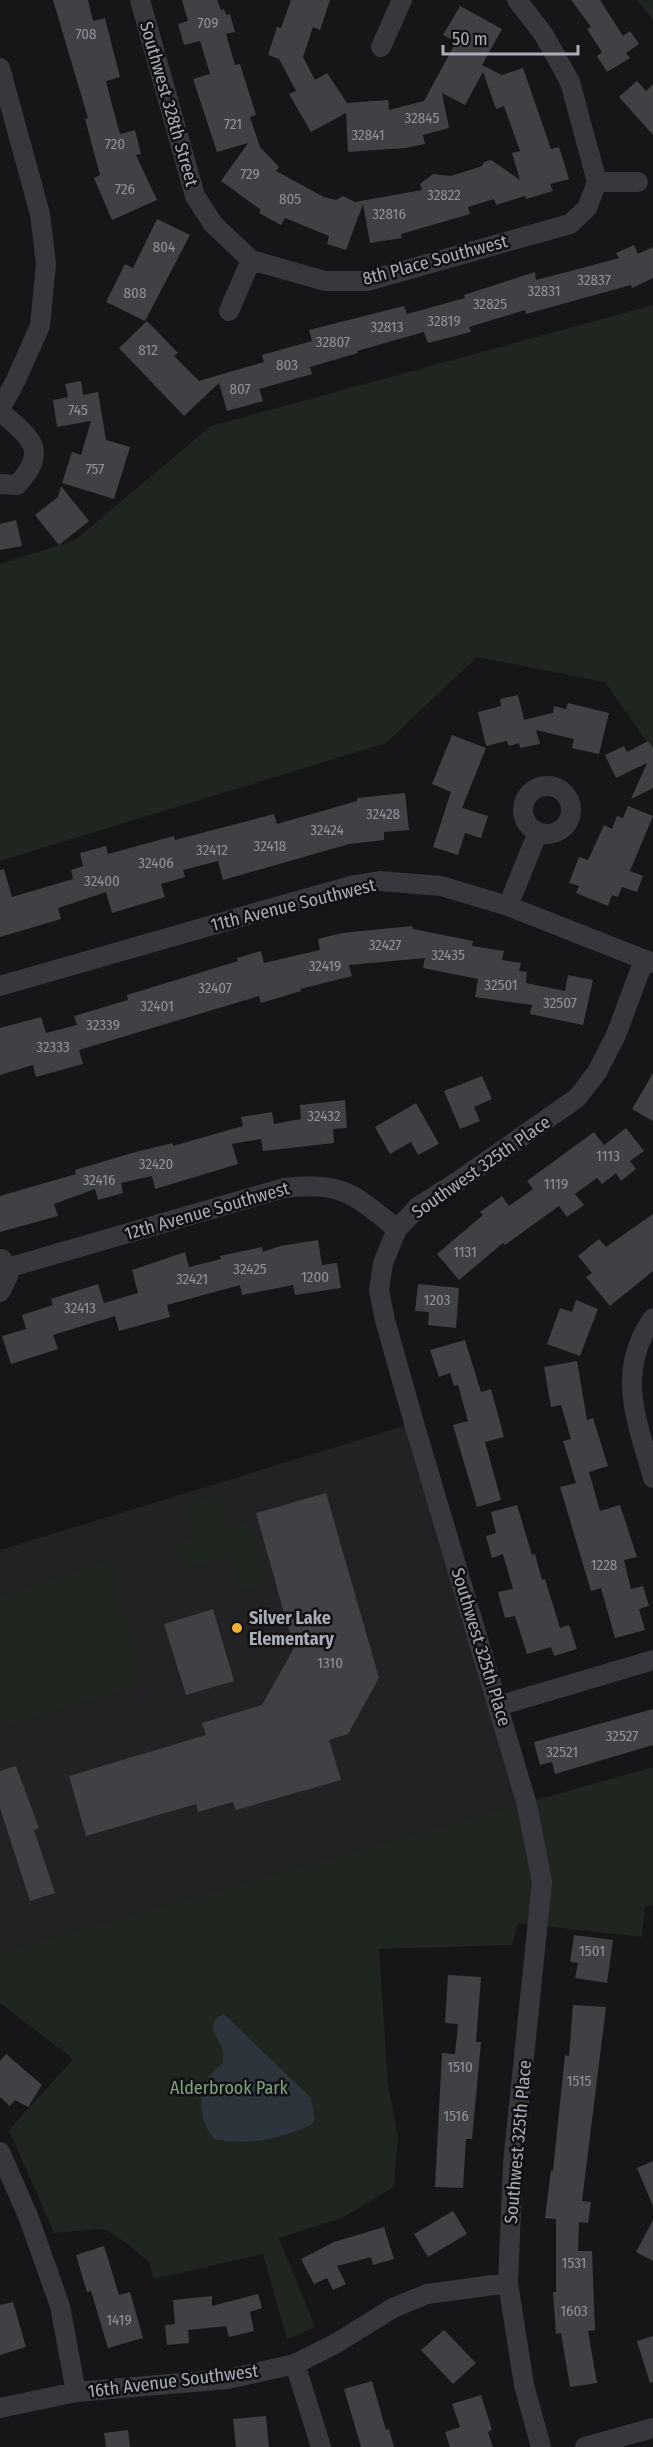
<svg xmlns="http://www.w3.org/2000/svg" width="653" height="2447" viewBox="0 0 653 2447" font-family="'Fira Sans Condensed',sans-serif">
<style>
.built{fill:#222225}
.green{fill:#1e261f}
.water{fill:#2c353c}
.building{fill:#404145}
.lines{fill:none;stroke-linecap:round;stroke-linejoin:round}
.minor{stroke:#37383d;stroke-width:20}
.poi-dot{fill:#f2b134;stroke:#111113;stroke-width:2}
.labels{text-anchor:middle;stroke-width:5;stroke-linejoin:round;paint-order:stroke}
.number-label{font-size:15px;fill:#8e929b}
.street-label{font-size:18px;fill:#a8adb8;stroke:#111113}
.poi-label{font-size:18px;font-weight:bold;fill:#a8adb8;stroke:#111113;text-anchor:start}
.park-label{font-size:18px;fill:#7fa381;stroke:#111113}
</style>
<rect width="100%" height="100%" fill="#161618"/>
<path class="built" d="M414,1423L527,1805L0,1952V1550Z"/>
<path class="green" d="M637,0H653V20Z
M653,305V751L605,682L477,657L386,743L0,861V564L75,540L211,426Z
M220,1494L230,1527L249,1521L267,1584L237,1592L227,1557L183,1570L176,1542L192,1537L183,1505Z
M111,1559L141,1674L135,1686L3,1727L0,1713V1596Z
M653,1767V1905L645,1907L642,1937L518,1923L512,1945L379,1949L388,2085L398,2136L394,2187L342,2218L279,2238L315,2327L287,2339L263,2254L154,2279L149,2262L128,2244L106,2230L95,2229L54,2233L9,2130L73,2059L0,2003V1952Z"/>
<path class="water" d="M224,2014L311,2098L315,2120L311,2125C278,2139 250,2146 214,2139C201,2123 197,2100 207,2080C210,2074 218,2068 223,2062C223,2058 224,2052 222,2047C216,2034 204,2024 224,2014Z"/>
<path class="building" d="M53,0H88L93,21L105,18L120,77L106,81L112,105L120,134L135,130L141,154L136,155L157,200L112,220L94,178L100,175L85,119L88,118Z
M182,0H217L221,10L224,9L226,15L230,14L235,32L226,34L235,65L240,64L256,115L250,117L260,147L279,167L276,171L324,197L336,200L343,196L355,202L422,190L420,184L433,174L451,176L482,166L484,162L491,160L520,180L512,153L520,151L504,106L496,109L483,72L465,105L442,93L449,128L423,135L425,144L405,148L348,152L346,113L311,132L289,94L296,91L279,59L268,55L277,27L281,28L291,0H330L320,30L313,27L303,57L315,80L327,73L347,103L388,100L389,110L424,101L456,42L443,35L460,6L502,29L482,65L502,75L523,68L551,149L559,147L569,179L550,184L553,191L526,199L525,196L496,205L494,199L468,207L470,214L401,234L402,238L370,243L363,204L346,250L327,244L329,236L285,218L281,225L259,213L261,210L221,181L248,143L217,152L193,79L210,74L200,41L184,45L178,24L188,21Z
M571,0H600L623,36L630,31L639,44L626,53L630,58L607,72L597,56L602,52L587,29L591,27Z
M637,81L646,91L653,84V135L619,97Z
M157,219L190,235L145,321L106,302L125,264L133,268Z
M634,245L638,254L653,247V278L632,288L631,285L526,314L525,310L469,327L471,332L428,343L424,332L357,351L358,353L310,367L312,374L259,389L263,401L227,411L219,383L184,416L119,348L147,321L178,353L174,356L199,381L264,362L262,355L312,341L309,330L404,306L407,314L465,298L464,295L535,272L536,280L567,272L619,258L616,253Z
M81,381L83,395L98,392L106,440L130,447L114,499L62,483L72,452L81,455L91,421L57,427L53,400L68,397L65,384Z
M61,486L89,521L59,545L35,515L58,497Z
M16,520L22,546L0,550V524Z
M518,695L524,720L553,713L554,706L566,709L568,703L609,713L599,754L572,748L574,739L536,730L540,744L520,748L519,743L509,746L507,741L486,746L478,712L501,706L500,699Z
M452,735L486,748L462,808L488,816L481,838L465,833L458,855L433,847L451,792L432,784Z
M648,741L653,748V788L631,799L647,763L616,778L605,755L624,746L627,752Z
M405,793L409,830L384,832V840L349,844L223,880L218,861L183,870L185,877L161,884L165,897L112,913L106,892L58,908L61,919L0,937V870L4,869L12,897L73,879L71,870L83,866L80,853L106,846L108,854L174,836L175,840L274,814L277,824L357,801V798Z
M628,806L653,816L630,871L643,876L637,892L622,887L618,897L612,895L608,906L576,893L579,886L569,883L579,857L588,860L604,825L612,829L617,816L623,818Z
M412,926L413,929L473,941L472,946L504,951L502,960L521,963L519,971L527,972L526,983L565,991L568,975L593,980L583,1025L530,1014L532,1005L475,997L478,979L423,968L425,958L349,965L352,976L300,989L301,991L261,1003L259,996L79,1050L83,1064L36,1077L33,1065L0,1075V1028L41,1017L46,1033L77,1025L74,1016L128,1000L127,995L238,961L237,958L261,951L264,963L320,950L318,939L342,933Z
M653,1073V1121L632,1109Z
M482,1076L492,1099L474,1107L480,1121L460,1129L444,1091Z
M345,1100L347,1128L333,1129L334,1143L263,1151L261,1139L232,1144L238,1164L155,1189L152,1176L121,1183L123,1193L98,1200L95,1189L54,1204L58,1216L0,1232V1196L76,1174L75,1170L132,1153L172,1143L173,1146L243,1126L241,1117L272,1112L274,1124L301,1119L300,1105Z
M416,1103L439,1144L418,1155L411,1142L390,1154L375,1127Z
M626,1128L644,1151L630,1161L636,1169L621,1181L616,1173L602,1184L597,1178L575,1194L584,1205L567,1217L559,1206L505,1245L503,1243L459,1280L437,1254L483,1215L480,1212L502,1196L509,1206L533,1189L527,1181L594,1132L604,1145Z
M653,1214V1271L610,1306L586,1277L592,1273L578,1256L599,1239L606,1247Z
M318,1240L322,1265L337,1263L341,1288L295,1295L293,1285L242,1295L240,1285L167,1305L170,1317L119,1331L115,1316L53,1335L58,1349L11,1364L2,1336L26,1329L22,1315L53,1305L51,1299L98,1284L104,1303L138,1293L132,1270L185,1252L189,1267L221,1259L220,1256L262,1247L263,1252L280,1246Z
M418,1284L459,1288L456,1328L428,1325L429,1312L415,1311Z
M576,1300L598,1309L580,1356L547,1344L560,1308L572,1312Z
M465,1340L481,1392L491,1389L504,1437L485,1442L501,1500L477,1507L453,1425L468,1421L458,1385L454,1386L450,1373L439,1377L430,1350Z
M577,1361L587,1420L593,1418L608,1466L589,1472L600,1511L620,1505L637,1557L624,1560L631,1589L643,1586L649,1606L639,1609L645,1630L615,1638L601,1588L591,1591L560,1487L576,1483L563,1441L571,1439L561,1405L551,1407L544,1367Z
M326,1493L379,1678L348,1734L329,1740L341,1780L236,1810L233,1802L198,1812L196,1804L86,1836L69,1776L206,1735L202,1723L262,1705L294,1648L256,1513Z
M517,1505L532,1555L535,1554L542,1580L545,1579L560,1628L569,1625L577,1649L554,1656L551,1647L527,1654L515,1616L505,1618L498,1592L513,1589L503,1554L492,1558L486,1536L496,1533L491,1512Z
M213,1609L234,1681L186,1695L164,1624Z
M653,1709V1745L555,1774L552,1762L540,1765L534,1742Z
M16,1766L39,1828L34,1830L55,1893L30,1901L0,1808V1771Z
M574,1935L613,1940L607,1983L575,1978L578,1963L570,1962Z
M448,1975L481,1977L476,2042H481L472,2139H466L463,2188L435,2187L442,2053L455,2054L458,2024L445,2023Z
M573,2005L606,2007L582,2201L591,2202L588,2223L579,2222L578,2251H592L595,2330L588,2331L597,2383L570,2387L561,2333L556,2334L553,2292H556V2219L545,2218L551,2170L553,2171L565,2055L569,2056Z
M6,2054L42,2085L28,2107L15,2100L10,2106L0,2097V2061Z
M653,2161V2206L637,2168Z
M453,2211L467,2234L428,2257L414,2234Z
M653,2220V2261L636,2252Z
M384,2227L394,2259L373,2265L371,2257L337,2266L346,2284L333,2290L327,2278L314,2284L301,2259L334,2242Z
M104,2246L119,2295L130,2292L143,2338L108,2348L91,2291L87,2292L76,2255Z
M258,2294L262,2308L250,2312L254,2331L229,2337L226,2326L188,2330L189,2343L167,2345L165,2325L175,2324L173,2300L212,2296V2306Z
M13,2302L26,2347L0,2355V2305Z
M444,2330L476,2363L453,2384L421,2350Z
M653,2336V2382L650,2383L637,2341Z
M372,2381L386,2430L389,2429L394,2447H361L344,2389Z
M481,2395L492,2430L488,2432L493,2447H450L445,2432L460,2427L452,2404Z
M266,2416L269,2447H236L233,2419Z
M128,2430L130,2447H106L104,2433Z"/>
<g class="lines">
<path class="minor" d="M140,0L195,196L213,224L251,260L325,281H367L570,224L587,208L597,182
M517,0L544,35L570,82L597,182
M381,47L402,0
M0,68L40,214L46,264L40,326L15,382L0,409
M597,182H638
M229,311L251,260
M0,411C30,438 50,449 17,485L0,484
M523 810a24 24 0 1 1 48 0a24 24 0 1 1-48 0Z
M508,906L538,832
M0,986L279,906L355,885L380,881L441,886L508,906L653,963
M7,1268L284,1188C341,1181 354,1194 397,1229
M0,1292L8,1276L2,1259
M653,1318C615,1372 637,1420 653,1478
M498,1706L653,1660
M0,2152L28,2216L60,2306L76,2392
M295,2364L321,2447
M0,2408L76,2392L228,2379L295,2364L335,2344L393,2308L427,2294L508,2283
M541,2447L524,2385L508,2283L513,2163L542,1882L527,1805L414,1423L385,1320L379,1290L383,1263L397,1229L419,1206L457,1182L577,1098L597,1072L616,1035L644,960
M585,2447L653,2428"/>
</g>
<circle class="poi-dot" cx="237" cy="1628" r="6"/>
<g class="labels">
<g class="number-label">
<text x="208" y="28">709</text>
<text x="86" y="39">708</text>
<text x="422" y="123">32845</text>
<text x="233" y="129">721</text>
<text x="368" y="140">32841</text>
<text x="115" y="149">720</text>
<text x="250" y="179">729</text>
<text x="125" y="194">726</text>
<text x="444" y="200">32822</text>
<text x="290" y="204">805</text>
<text x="389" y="219">32816</text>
<text x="164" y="252">804</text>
<text x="594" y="285">32837</text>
<text x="544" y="296">32831</text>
<text x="135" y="298">808</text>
<text x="490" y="309">32825</text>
<text x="444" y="326">32819</text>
<text x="387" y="332">32813</text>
<text x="333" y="347">32807</text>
<text x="148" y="355">812</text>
<text x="287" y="370">803</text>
<text x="240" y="394">807</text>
<text x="78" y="415">745</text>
<text x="95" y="474">757</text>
<text x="383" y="819">32428</text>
<text x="327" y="835">32424</text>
<text x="270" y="851">32418</text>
<text x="212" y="855">32412</text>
<text x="156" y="868">32406</text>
<text x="102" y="886">32400</text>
<text x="385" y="950">32427</text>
<text x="448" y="960">32435</text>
<text x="325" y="971">32419</text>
<text x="501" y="990">32501</text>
<text x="215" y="993">32407</text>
<text x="560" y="1008">32507</text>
<text x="157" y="1011">32401</text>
<text x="103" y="1030">32339</text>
<text x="53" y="1052">32333</text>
<text x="324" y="1121">32432</text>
<text x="608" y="1161">1113</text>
<text x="156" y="1169">32420</text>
<text x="99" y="1185">32416</text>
<text x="556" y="1189">1119</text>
<text x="465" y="1257">1131</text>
<text x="250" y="1274">32425</text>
<text x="315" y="1282">1200</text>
<text x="192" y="1284">32421</text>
<text x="437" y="1305">1203</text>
<text x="80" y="1313">32413</text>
<text x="604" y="1570">1228</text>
<text x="330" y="1668">1310</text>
<text x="622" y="1741">32527</text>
<text x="562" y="1757">32521</text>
<text x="592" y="1956">1501</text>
<text x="460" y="2072">1510</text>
<text x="579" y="2086">1515</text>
<text x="456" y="2121">1516</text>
<text x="574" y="2268">1531</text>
<text x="574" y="2316">1603</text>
<text x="119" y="2325">1419</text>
</g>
<g class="street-label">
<text transform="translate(169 104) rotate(74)" y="6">Southwest 328th Street</text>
<text transform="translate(435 260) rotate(-15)" y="6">8th Place Southwest</text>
<text transform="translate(293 905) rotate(-14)" y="6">11th Avenue Southwest</text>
<text transform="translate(481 1167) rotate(-35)" y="6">Southwest 325th Place</text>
<text transform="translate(207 1211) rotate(-16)" y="6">12th Avenue Southwest</text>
<text transform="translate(481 1647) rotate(73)" y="6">Southwest 325th Place</text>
<text transform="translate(518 2142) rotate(-85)" y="6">Southwest 325th Place</text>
<text transform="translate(173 2381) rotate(-7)" y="6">16th Avenue Southwest</text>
</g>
<g class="poi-label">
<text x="249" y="1624">Silver Lake<tspan x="249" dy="21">Elementary</tspan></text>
</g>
<g class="park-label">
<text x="229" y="2094">Alderbrook Park</text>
</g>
</g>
<path d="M443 45v9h135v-9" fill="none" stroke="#a8adb8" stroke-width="3"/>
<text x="452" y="45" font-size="18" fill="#a8adb8" stroke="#111113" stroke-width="4.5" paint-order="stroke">50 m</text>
</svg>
